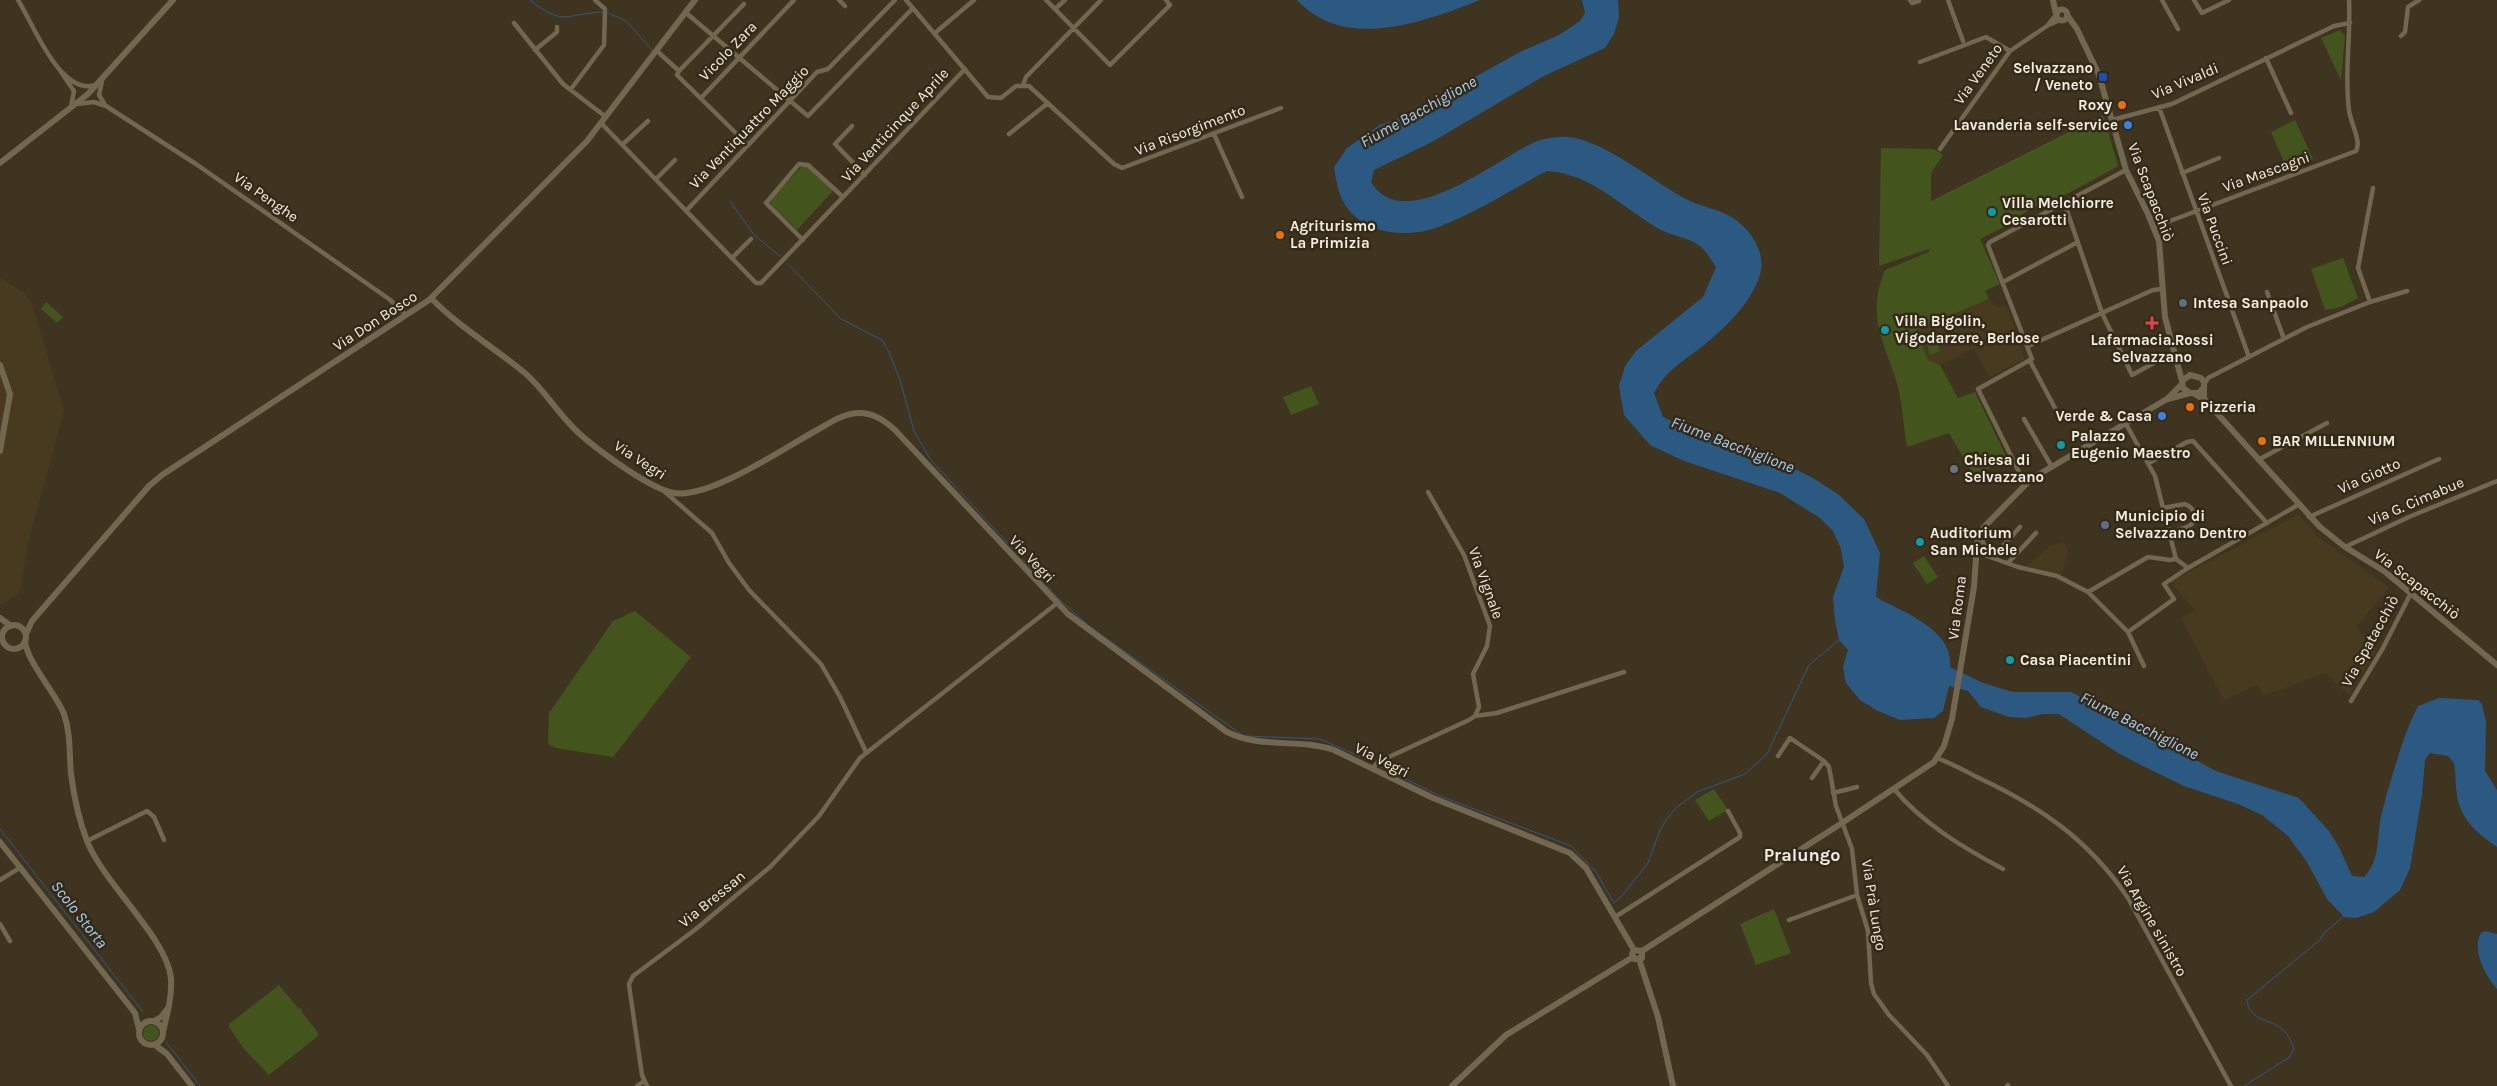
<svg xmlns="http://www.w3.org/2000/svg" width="2497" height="1086" viewBox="0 0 2497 1086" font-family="Karla,sans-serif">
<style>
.built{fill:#473a1f}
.green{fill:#44541d}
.water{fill:#2c5982}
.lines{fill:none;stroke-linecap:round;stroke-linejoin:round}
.stream{stroke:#2c5982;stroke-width:1}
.street{stroke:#726751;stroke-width:4.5}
.secondary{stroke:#726751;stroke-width:6}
.transit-dot{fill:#1a4fb4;stroke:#342a17;stroke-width:2}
.food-dot{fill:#e8710a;stroke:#342a17;stroke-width:2}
.shop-dot{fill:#3f7fe0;stroke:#342a17;stroke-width:2}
.culture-dot{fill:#0f9aa8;stroke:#342a17;stroke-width:2}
.service-dot{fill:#5c6f8a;stroke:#342a17;stroke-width:2}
.health-dot{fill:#e0444e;stroke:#342a17;stroke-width:2}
.worship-dot{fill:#6b7280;stroke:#342a17;stroke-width:2}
.labels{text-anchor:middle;stroke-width:5;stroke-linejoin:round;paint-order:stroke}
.street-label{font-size:15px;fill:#f4eee2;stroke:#342a17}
.poi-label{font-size:15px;font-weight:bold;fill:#f4eee2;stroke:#342a17;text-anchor:start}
.water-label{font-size:16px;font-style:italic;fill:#a9d1f7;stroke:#342a17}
.quarter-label{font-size:18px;font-weight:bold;fill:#f4eee2;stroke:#342a17}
</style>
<rect width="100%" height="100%" fill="#3e3420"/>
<path class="built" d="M0,277L24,293L32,303L64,411L28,543L20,592L0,606Z
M1989,299L1998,308L2004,305L2008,310L2025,359L1989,377L1974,348L1940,365L1928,360L1916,330Z
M2299,514L2318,537L2389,587L2356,628L2377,649L2349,695L2325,673L2264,696L2257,685L2224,701L2181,618L2195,610L2170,582Z
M2064,542L2068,550L2061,578L2024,568L2050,546Z"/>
<path class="green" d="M2340,30L2345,36L2341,80L2321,38Z
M2103,115L2118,165L2117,167L2063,196L2030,209L2006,226L1980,239L2000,284L1985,291L1989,299L1916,330L1928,360L1940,365L1958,398L1975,392L2007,458L1977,475L1973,474L1949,433L1907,447C1903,423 1902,396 1894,374C1880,335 1868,311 1885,270L1929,252V249L1879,266L1881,148L1934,149L1943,155L1931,173V201Z
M2295,120L2313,159L2287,169L2271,132Z
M802,166H807L833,191L797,230L771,205L770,200Z
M2343,258L2358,298L2341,307L2325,310L2311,269Z
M46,302L63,317L57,323L41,309Z
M1934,333L1940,351L1930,355L1924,336Z
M1311,386L1319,404L1291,415L1283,397Z
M1924,556L1938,577L1927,584L1913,563Z
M635,611L691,657L613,757L555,748L548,744L549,713L613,621Z
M1714,789L1728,810L1709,821L1695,800Z
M1774,909L1791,953L1756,965L1740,924Z
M279,985L297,1007L302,1009V1012L318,1033V1036L269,1075L244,1049L229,1027V1024Z
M143 1033a8 8 0 1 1 16 0a8 8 0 1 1-16 0Z"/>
<path class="water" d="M1297,0H1480C1424,22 1345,52 1297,0Z
M1582,0H1618L1619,17L1614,34L1605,48L1544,76L1432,142L1374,170L1371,182C1403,236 1494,161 1531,144C1538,140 1551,137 1560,137C1599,134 1654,184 1690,201C1710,210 1728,210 1744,227C1757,240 1766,259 1759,278C1748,307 1723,330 1699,349C1680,363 1665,372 1654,393L1663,417L1691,430L1751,447L1813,478L1839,495L1864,519L1880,553L1876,597C1902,612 1954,629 1950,667L1983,683L2013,692H2071L2216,771L2299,798L2329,831L2339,847L2352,876L2364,877C2377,864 2377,848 2379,830C2380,818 2384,805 2387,793C2396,764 2404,733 2418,706L2439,698L2478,700L2482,704L2486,722L2485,771L2497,790V847C2478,834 2460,819 2457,795C2455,784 2456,773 2454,763L2448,756L2430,753L2425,760L2422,795L2410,868L2400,890L2374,912L2356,918L2344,917L2327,899L2307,862L2288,836L2262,815L2238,804L2184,786L2143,766L2118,753L2059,714H2043L2026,718L2009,717L1981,707L1968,691L1949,686L1943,711L1934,718L1900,720L1878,711L1860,700L1846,683L1843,667L1848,650L1839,640L1835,620L1833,597L1844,567L1841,549L1833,531L1820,518L1780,493L1684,461L1650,445L1624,415L1619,386L1625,366L1636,351L1703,297L1716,267C1711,260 1707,252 1700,246C1690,238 1673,236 1661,230C1624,209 1591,173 1547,171C1512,189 1478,212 1441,226C1412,238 1370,236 1349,210C1339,199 1336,181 1334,167L1347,148L1380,125L1431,107L1466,82L1520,52L1559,35L1580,21L1585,13Z
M2485,931L2497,934V989C2486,976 2471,950 2481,933Z"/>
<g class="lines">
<path class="stream" d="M530,0C565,28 565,13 604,12
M608,13L626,21L653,51
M730,201L755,236L780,256
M789,265L841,319L882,340L889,352L900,380L914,431L930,459L1059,599L1089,626L1242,735
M1246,736L1320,739L1370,761
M1381,767L1440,796L1571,846L1596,872L1614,903L1621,897L1648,863L1660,830L1668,817L1677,807L1697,792L1745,774L1767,754L1809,665L1839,640
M0,829L143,1012
M166,1042L200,1086
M2244,1086L2290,1057L2294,1048C2291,1042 2288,1034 2283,1030C2271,1018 2249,1022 2247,1000L2321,939L2323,934L2344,916"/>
<path class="street" d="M18,0C33,23 60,97 96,85
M839,0L845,6
M906,0L988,97L1001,98L1016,86H1029L1114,164L1122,168L1281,108
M1046,0L1110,65L1170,5L1166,0
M1910,0L1912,3L1919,1
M1948,0L1963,41
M2162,0L2178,29
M2194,0L2202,13L2229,0
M1055,9L1065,0
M685,12L808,116L913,8
M514,23L563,84L606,117
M2051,24L2060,20
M935,33L974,0
M2401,36L2405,32L2408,7L2419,0
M535,50L557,32V27
M657,51L679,71L677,75L748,145
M2266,58L2291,113
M1920,62L1986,37L2010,51
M679,71L744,4
M61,72L74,91L71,107
M102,81L99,95L105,105
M1023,85L1026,77L1101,0
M571,89L604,45L605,9L595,0
M701,98L794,0
M77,104L94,102L106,106L196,164L389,299L406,315
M2159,107L2249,357
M2112,120L2172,104L2334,26L2350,23
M601,123L756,283H761L965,69
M852,126L835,144L865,175
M1009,134L1048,103
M1214,134L1242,197
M623,144L648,121
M1940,149L2010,51L2047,26L2056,15
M2182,173L2219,158
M656,179L675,160
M2064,202L2102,313L2132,375L2174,352
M686,211L817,72L828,69L895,0
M2154,227L2356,151C2362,141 2350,122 2349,110C2344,73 2351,37 2349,0
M803,240L766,203L799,164L808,165L843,197
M732,258L751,239
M2003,282L2078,242
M2267,292L2284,339
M2370,302L2358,268L2373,188
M2028,346L2153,290L2162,289
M2030,361L2056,410
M2204,385L2208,378L2307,327L2370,302L2407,291
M2024,419L2052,467
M2126,424L2155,476L2176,559
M2258,460L2327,423
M2149,463L2187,442L2193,441L2267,523
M2025,484L1978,389L2032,359L1988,245L1990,242L2126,170
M665,492L712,533L729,563L749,590L821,664L840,697L866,752
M2163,508L2185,504C2190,506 2192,508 2194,512C2200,527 2179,530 2169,532
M2309,517L2439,459
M1983,532V543L1990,555
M2345,547L2411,516L2497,481
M1976,552L2018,567L2057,576L2088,592L2128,632L2144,666
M1993,557L2020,527
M2008,563L2036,533
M2088,592L2148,557L2170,560L2176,559L2188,568L2298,505
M2128,632L2174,599L2164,584L2188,568
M2351,701L2383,648L2411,593
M1475,716L1497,713L1624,672
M1778,756L1790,738L1824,761L1829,767L1836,806L1852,849L1857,895L1868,931L1871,983L1874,994L1889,1015L1927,1055L1948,1086
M1937,758C1951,763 1965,771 1979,778C2041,807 2089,840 2128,898L2231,1086
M1373,768L1378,762L1469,720L1475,716L1479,707L1473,674L1487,646L1490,626L1464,555L1428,492
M1812,778L1824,761
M1894,789C1923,824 1964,848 2003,869
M1833,793L1857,787
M87,841L147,811L154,817L164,840
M0,880L21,867
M1615,917L1740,837V833L1728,811
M1789,920L1857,895
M0,924L10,941
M637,1086L644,1081
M647,1086L642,1075L630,992L629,984L633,976L696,929L770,867L819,816L860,758L1056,604
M2007,1086L2008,1085"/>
<path class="secondary" d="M2053,0L2056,14
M2056.5 15a5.5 5.5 0 1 1 11 0a5.5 5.5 0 1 1-11 0Z
M2067,15L2077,29L2099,75L2126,170L2148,214L2159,241L2165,317L2182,381
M0,163L88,94L173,0
M431,298C459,327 495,348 526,374C542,388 553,406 568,422C585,442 649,489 674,493C710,499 784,448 817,430C830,423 844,413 859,413C874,413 885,421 895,430L1068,614L1227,732C1261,749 1298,738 1334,750L1433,798L1570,853L1586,868L1634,950
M0,365L10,394L0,451
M2204,387L2199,393H2190L2183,388L2182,381L2190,375L2201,378L2204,382V398
M2193,393L2204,399L2320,527L2345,547L2384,571L2497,665
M2168,399L2190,393
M0,618L11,626
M2 637a12 12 0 1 1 24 0a12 12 0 1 1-24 0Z
M26,634L32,621L149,486L162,475L429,300L587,141L695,0
M25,641C27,662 55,692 64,714C71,734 69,754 71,774C74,797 79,820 87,841C104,884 168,939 171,979C172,997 167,1015 163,1032
M0,842L135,1013L139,1029
M1642,951V958L1634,959L1632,954L1634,950L1642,951L1842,823L1934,762L1944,746L1952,719L1974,587L1977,543L1983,528L2031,479L2167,399L2182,384
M1639,959L1658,1017L1673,1086
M139 1033a12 12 0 1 1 24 0a12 12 0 1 1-24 0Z
M154,1021L161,1017L168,1008
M155,1045L167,1054L192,1086
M1452,1086L1506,1035L1633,957"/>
</g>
<rect class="transit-dot" x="2098" y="72" width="10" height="10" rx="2.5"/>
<g class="food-dot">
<circle cx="2122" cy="105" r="5"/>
<circle cx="1280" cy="235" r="5"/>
<circle cx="2190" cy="407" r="5"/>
<circle cx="2262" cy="441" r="5"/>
</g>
<g class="shop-dot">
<circle cx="2128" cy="125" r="5"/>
<circle cx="2162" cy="416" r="5"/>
</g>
<g class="culture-dot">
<circle cx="1992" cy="212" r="5"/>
<circle cx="1885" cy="330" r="5"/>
<circle cx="2061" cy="445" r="5"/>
<circle cx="1920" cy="542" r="5"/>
<circle cx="2010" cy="660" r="5"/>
</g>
<g class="service-dot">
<circle cx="2183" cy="303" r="5"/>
<circle cx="2105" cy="525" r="5"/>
</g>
<path class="health-dot" d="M2149.5 315.5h5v5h5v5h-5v5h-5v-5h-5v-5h5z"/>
<circle class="worship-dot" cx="1954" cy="469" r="5"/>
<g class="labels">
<g class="street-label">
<text transform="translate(728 51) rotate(-46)" y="5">Vicolo Zara</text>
<text transform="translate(1978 74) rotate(-54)" y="5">Via Veneto</text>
<text transform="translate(2185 81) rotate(-23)" y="5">Via Vivaldi</text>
<text transform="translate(895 125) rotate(-47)" y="5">Via Venticinque Aprile</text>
<text transform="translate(749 127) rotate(-46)" y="5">Via Ventiquattro Maggio</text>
<text transform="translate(1190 130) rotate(-21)" y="5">Via Risorgimento</text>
<text transform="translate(2266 172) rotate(-20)" y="5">Via Mascagni</text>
<text transform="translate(2151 192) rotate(69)" y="5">Via Scapacchiò</text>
<text transform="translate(266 197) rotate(35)" y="5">Via Penghe</text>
<text transform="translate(2215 229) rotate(70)" y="5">Via Puccini</text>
<text transform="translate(375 321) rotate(-33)" y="5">Via Don Bosco</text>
<text transform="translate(640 460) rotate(33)" y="5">Via Vegri</text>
<text transform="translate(2369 476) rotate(-24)" y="5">Via Giotto</text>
<text transform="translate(2416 501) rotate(-23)" y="5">Via G. Cimabue</text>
<text transform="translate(1032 559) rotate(47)" y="5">Via Vegri</text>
<text transform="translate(1486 583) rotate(70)" y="5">Via Vignale</text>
<text transform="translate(2417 584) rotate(38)" y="5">Via Scapacchiò</text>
<text transform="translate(1957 608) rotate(-83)" y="5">Via Roma</text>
<text transform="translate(2370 641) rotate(-61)" y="5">Via Spatacchiò</text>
<text transform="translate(1382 760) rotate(27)" y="5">Via Vegri</text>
<text transform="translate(712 899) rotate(-39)" y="5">Via Bressan</text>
<text transform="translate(1874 905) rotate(81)" y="5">Via Prà Lungo</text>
<text transform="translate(2152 921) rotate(60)" y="5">Via Argine sinistro</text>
</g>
<g class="poi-label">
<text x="2093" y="73" text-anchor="end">Selvazzano<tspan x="2093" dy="17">/ Veneto</tspan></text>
<text x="2112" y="110" text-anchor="end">Roxy</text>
<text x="2118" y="130" text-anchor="end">Lavanderia self-service</text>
<text x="2002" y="208">Villa Melchiorre<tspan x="2002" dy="17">Cesarotti</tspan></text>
<text x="1290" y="231">Agriturismo<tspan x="1290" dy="17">La Primizia</tspan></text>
<text x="2193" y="308">Intesa Sanpaolo</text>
<text x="1895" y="326">Villa Bigolin,<tspan x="1895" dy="17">Vigodarzere, Berlose</tspan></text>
<text x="2152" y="345" text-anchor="middle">Lafarmacia.Rossi<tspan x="2152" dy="17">Selvazzano</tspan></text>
<text x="2200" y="412">Pizzeria</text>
<text x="2152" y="421" text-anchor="end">Verde &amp; Casa</text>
<text x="2071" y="441">Palazzo<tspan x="2071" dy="17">Eugenio Maestro</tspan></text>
<text x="2272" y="446">BAR MILLENNIUM</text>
<text x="1964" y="465">Chiesa di<tspan x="1964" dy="17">Selvazzano</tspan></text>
<text x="2115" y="521">Municipio di<tspan x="2115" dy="17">Selvazzano Dentro</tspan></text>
<text x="1930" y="538">Auditorium<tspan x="1930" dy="17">San Michele</tspan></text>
<text x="2020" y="665">Casa Piacentini</text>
</g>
<g class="water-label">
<text transform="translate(1418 111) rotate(-29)" y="6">Fiume Bacchiglione</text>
<text transform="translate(1733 444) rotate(21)" y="6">Fiume Bacchiglione</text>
<text transform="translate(2140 725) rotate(27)" y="6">Fiume Bacchiglione</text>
<text transform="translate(80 914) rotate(52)" y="6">Scolo Storta</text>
</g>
<g class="quarter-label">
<text x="1802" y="861">Pralungo</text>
</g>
</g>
</svg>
